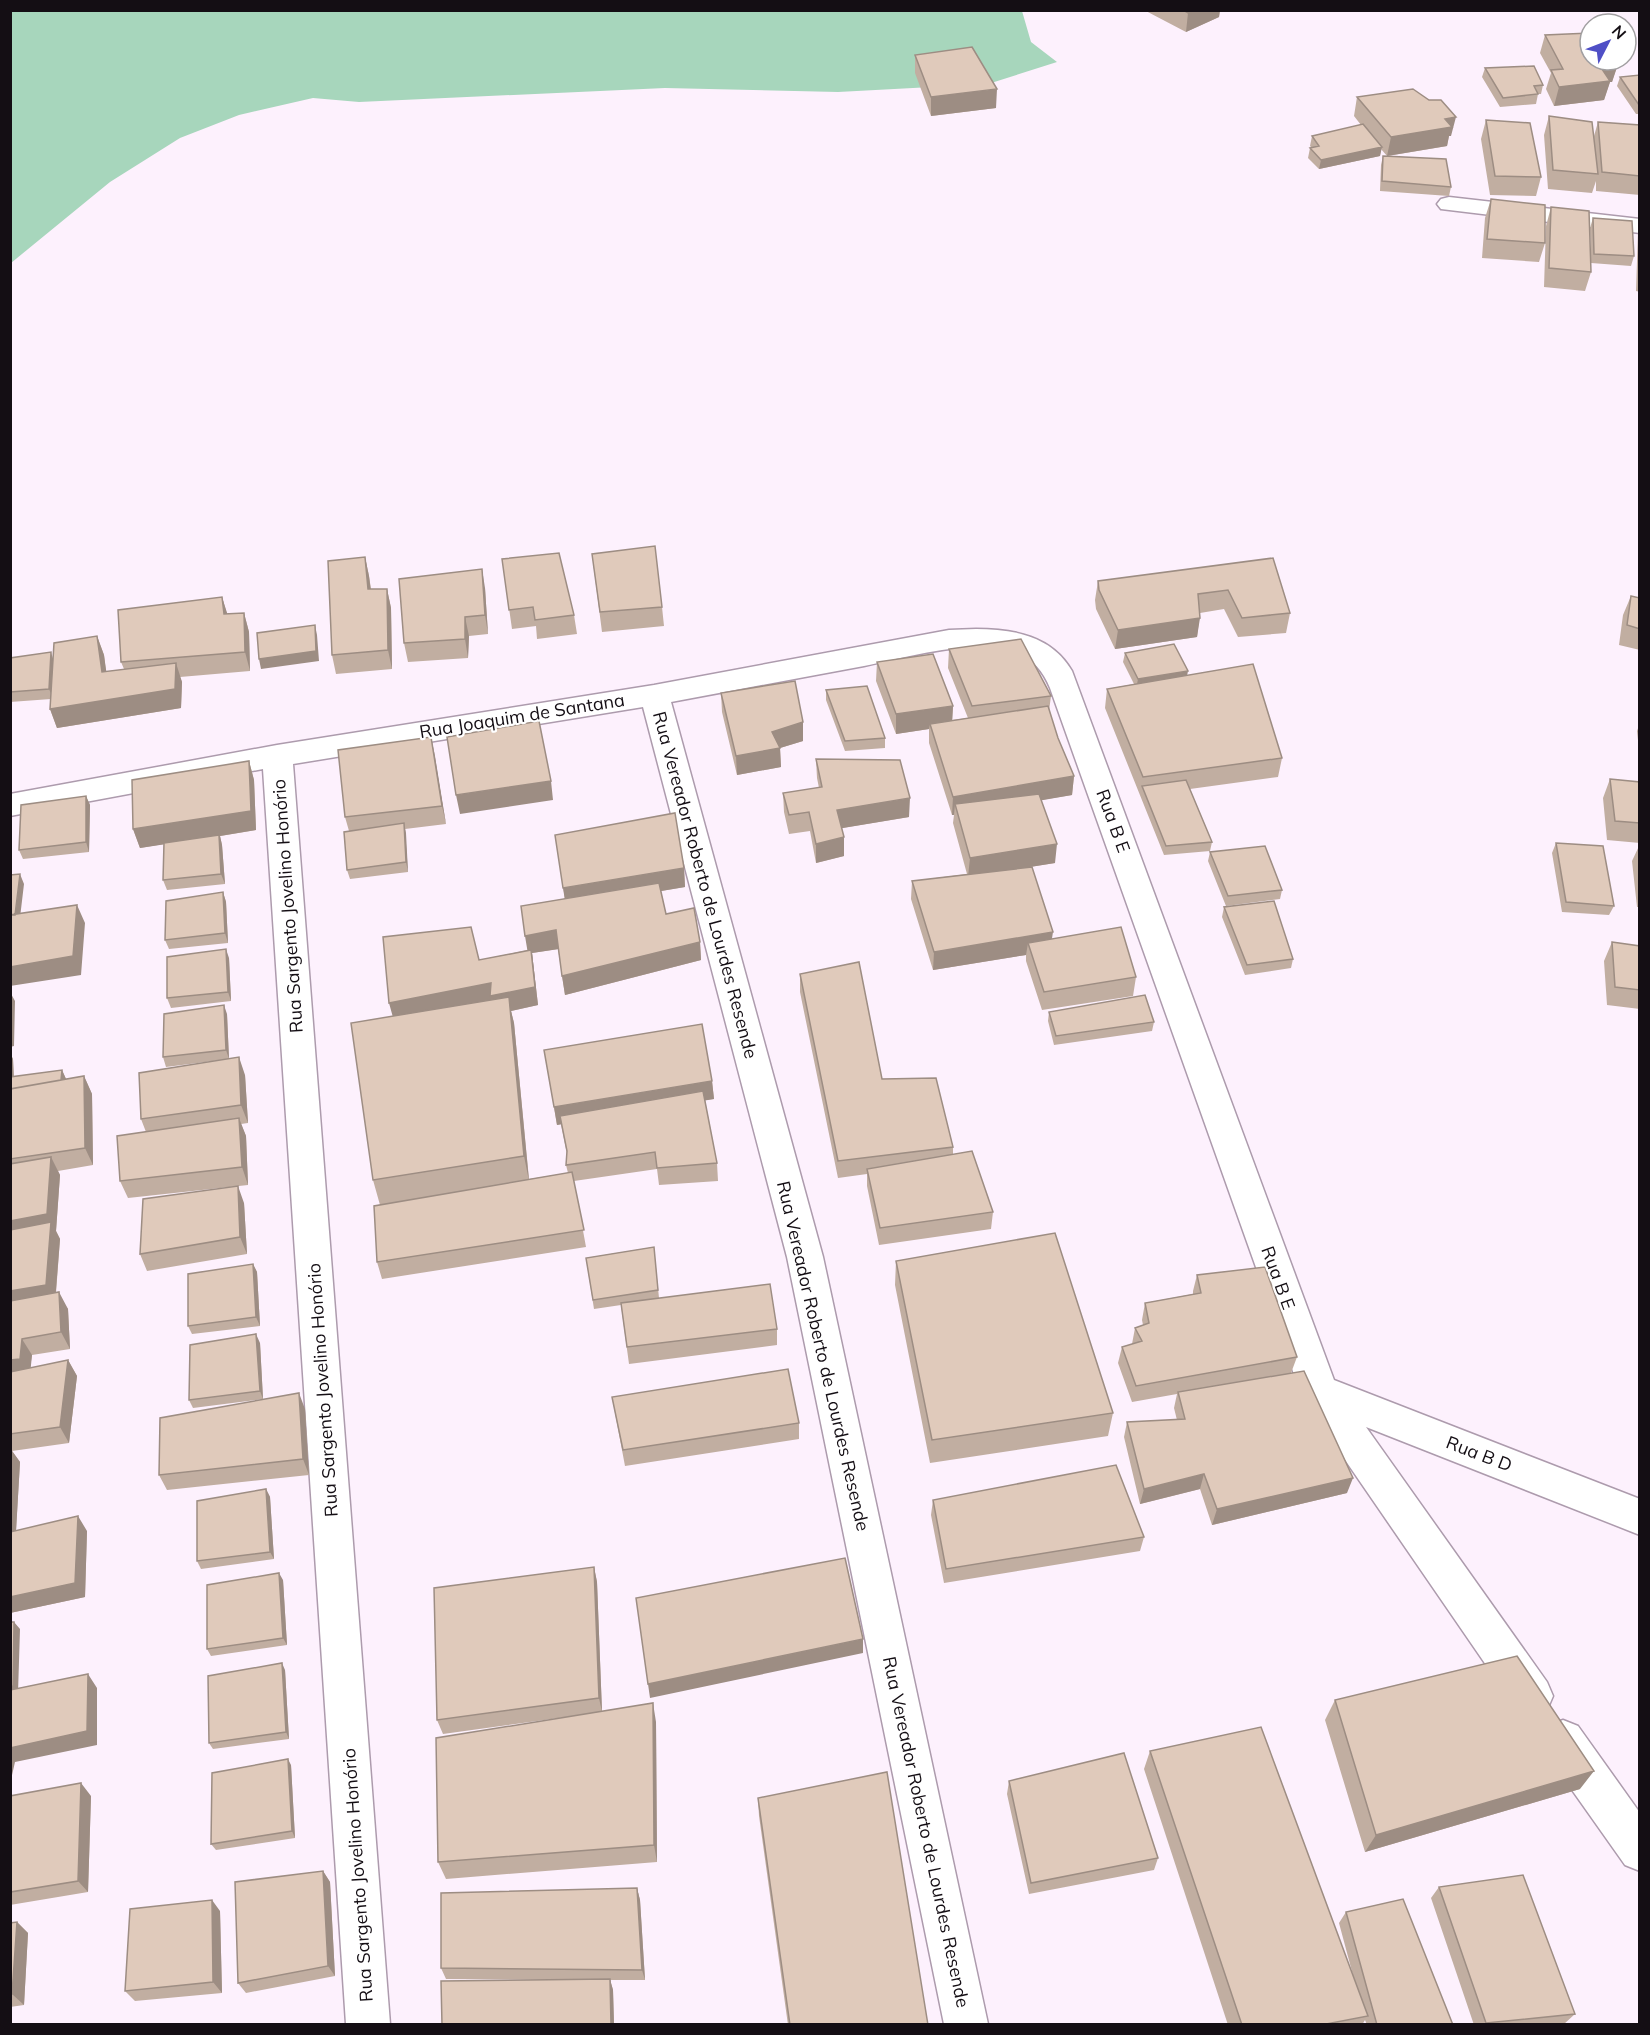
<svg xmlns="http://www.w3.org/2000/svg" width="1650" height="2035" viewBox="0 0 1650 2035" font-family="Mulish,sans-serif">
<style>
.green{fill:#a7d6bc}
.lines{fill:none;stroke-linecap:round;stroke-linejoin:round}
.minor-casing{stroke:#ad9bad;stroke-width:3}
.minor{fill:#fff;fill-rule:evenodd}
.wall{fill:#c1aea1}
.shaded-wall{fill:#9d8d83}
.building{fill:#e0cabb;stroke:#9d8d83;stroke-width:1.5}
.labels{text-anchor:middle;stroke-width:4.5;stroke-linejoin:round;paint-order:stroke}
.street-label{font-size:18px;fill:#140e14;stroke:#fff}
</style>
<rect width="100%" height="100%" fill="#fdf1fd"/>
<path class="green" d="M11,11H1022L1031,42L1057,62L988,84L838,92L665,88L359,102L313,98L239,115L180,138L110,182L11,263Z"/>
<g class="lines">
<defs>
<path id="minor" d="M1449,197L1640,219V233L1441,209L1437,204L1441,199Z
M976,629C1014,629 1052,636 1072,671L1334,1380L1640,1499V1535L1366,1427L1547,1682L1553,1696L1547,1710L1532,1716L1517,1710L1306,1403L1300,1391L1050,688C1043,671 1032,657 1013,651C968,639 908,657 864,666C799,678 735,690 671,702L823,1257L988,2024H944L787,1257L643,707L293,764L390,2024H346L263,769L10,816V794L277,745L654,685L949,630Z
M1563,1720L1578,1726L1640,1813V1871L1625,1865L1548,1756L1542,1741L1548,1726Z"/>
</defs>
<use href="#minor" class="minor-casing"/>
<use href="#minor" class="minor"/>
</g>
<path class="wall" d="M1144,10H1220L1219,17L1186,32Z
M1545,35L1618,64L1612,82H1610L1604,100L1554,106L1546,89L1551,73L1540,53Z
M915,55L996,108L931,116L915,73Z
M1485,68L1543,85L1541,94H1538L1536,104L1500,107L1482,77Z
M1640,75V114H1636L1617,86L1620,77Z
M1357,97L1451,136H1449L1447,146L1387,156L1381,149L1380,156L1319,169L1308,158L1310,148H1312L1310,146L1312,136L1361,125L1354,116Z
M1549,116L1594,136L1598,122L1640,125V195L1596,191V181L1592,193L1548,189L1544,135Z
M1486,120L1541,177L1536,196L1490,195L1481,139Z
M1383,156L1451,187L1449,196L1380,191L1381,165Z
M1491,199L1545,243L1539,262L1482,258L1485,218Z
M1551,207L1591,272L1585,291L1544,287L1546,226Z
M1593,218L1634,256L1631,266L1591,263L1590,228Z
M1640,226V292L1636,291L1638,231Z
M592,554L662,607L664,626L602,632Z
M365,557L369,576L371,589H387L391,608L392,669L336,674L332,655Z
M1273,558L1290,613L1286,633L1238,637L1224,609L1200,613L1197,637L1115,649L1096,609L1095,600L1098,581Z
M502,559L574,615L577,634L537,639L536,626L512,629Z
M485,588L488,634L469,636L468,658L408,662L404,643Z
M1631,596L1640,598V650L1619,645L1623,615Z
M222,597L227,614L244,613L249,632L250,671L180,677L182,682L181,708L57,728L50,709L51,699L10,702V658L53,659L97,636L104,655L106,672L124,669L121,662Z
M949,649L1051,696L1049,711L1058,738L1074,776L1072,795L1041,800L1055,863L1023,868L1052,939L1136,977L1133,996L1042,1010L1026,961V955L933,970L911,899L912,881L967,874L953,823L954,815H952L929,743V729L896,734L876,681L877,662L953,706L952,720L968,718L948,668Z
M1125,653L1187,675L1282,758L1278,777L1190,789L1212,842L1210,851L1164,855L1105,708L1107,689L1134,684L1123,662Z
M826,690L885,738V748L845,751L826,700Z
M721,693L803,722V741L780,748L781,767L737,775L722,712Z
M1640,723V759L1637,731Z
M431,737L446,824L405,829L408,872L350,879L347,870L349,831L345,817Z
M816,759L909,817L842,828L844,856L816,863L810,831L789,834L784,812L783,793L819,788L817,778Z
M249,761L254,780L256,830L220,836L222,845L225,884L167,890L163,880L164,844L140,848L133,829Z
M1610,779L1640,782V843L1607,840L1603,798Z
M86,796L90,805L89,852L23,859L19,850Z
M555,835L684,868L685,887L661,891L666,914L700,942L701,960L565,995L558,949L532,953L538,1005L511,1011L514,1023L529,1179L568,1173L566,1165L567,1154L561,1124L557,1125L544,1050L712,1081L714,1099L705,1100L717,1163L718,1181L659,1185L657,1169L574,1181L586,1247L382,1279L377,1262L422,1198L380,1205L373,1180L479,960L528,950L565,899Z
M1556,843L1614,906L1609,915L1562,912L1552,853Z
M1640,844V907H1637L1632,861Z
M1210,852L1282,890L1280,899L1226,906L1208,861Z
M223,892L226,902L228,943L169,949L165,940Z
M1224,907L1293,959L1291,968L1245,975L1222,917Z
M1612,942L1640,946V1009L1607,1005L1604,961Z
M229,958L231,1001L171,1008L167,998Z
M800,974L882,1079L953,1147V1154L993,1212L991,1229L879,1245L867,1186V1174L838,1178L800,992Z
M1049,1012L1154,1022L1152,1031L1054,1045L1048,1021Z
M227,1014L229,1059L166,1067L163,1057Z
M10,1053L13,1059L14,1077L62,1070L66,1079L84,1076L92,1094L93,1165L58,1171L60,1175L56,1231L60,1239L56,1293L68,1309L70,1349L32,1355L30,1368L68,1360L77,1376L69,1443L12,1451L20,1462L16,1530L87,1531L85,1597L10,1613Z
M245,1075L248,1123L241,1124L246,1136L248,1185L128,1198L120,1181L146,1132L141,1119Z
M244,1203L247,1254L147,1271L140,1254Z
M654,1247L659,1298L777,1329V1345L629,1364L621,1305L594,1309L586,1258Z
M896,1261L1113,1413L1108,1436L930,1463L895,1285Z
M253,1264L257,1272L260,1326L192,1334L188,1326Z
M1197,1275L1297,1357L1291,1373L1347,1493L1212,1525L1200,1489L1140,1504L1124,1437L1127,1422L1177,1420L1174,1408L1177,1394L1132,1402L1118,1363L1122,1347L1132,1344L1135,1328L1143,1325L1142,1320L1145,1303L1193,1294V1291Z
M260,1343L263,1399L193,1408L189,1400Z
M612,1397L799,1423V1439L625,1466Z
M305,1409L309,1475L167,1490L159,1475Z
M266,1489L270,1497L274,1559L201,1569L197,1561Z
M933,1500L1144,1537L1140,1551L944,1583L931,1515Z
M594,1567L597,1582L602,1711L656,1722L657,1862L446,1879L438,1862L588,1714L443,1734L437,1720Z
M283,1580L287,1645L211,1656L207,1649Z
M285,1670L289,1739L213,1749L209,1743Z
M1335,1700L1580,1789L1365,1852L1325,1720Z
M1150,1751L1354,1979L1339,1923L1346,1912L1453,2025H1367L1365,2020L1362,2025H1228L1144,1769Z
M291,1765L295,1838L216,1850L211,1844Z
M1009,1781L1158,1858L1154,1870L1029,1894L1007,1794Z
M10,1796H91L88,1892L10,1905Z
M758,1798L928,2025H788L759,1816Z
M323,1871L330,1882L335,1976L246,1993L238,1983Z
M1439,1887L1575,2014L1564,2024L1474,2025L1431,1898Z
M637,1888L640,1900L645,1980H610L613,1990L614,2025H442L567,1980L446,1979L441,1968Z
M220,1911L222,1993L135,2001L125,1991Z
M17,1922L28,1933L24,2005L10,2007V1923Z"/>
<path class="shaded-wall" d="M1194,10H1220L1219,17L1186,32L1188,13Z
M1618,64L1612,82H1610L1604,100L1554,106L1559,87L1600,66Z
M997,89L996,108L931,116V97Z
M1456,117L1451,136H1449L1447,146L1387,156L1391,137L1445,119Z
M1382,147L1380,156L1319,169L1321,160Z
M365,557L369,576L373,608L368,589Z
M482,569L485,588L488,634L485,615Z
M387,589L391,608L392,669L388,650Z
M222,597L228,616L224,614Z
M244,613L249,632L250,671L245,652Z
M465,617L469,636L468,658L465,639Z
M1200,618L1197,637L1115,649L1118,630Z
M315,625L317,635L319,661L261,669L259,659Z
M97,636L104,655L109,691L102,672Z
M51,652L54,662L53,698L49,689Z
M176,663L182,682L181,708L57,728L50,709Z
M1188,671L1186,681L1136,689L1138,679Z
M953,706L952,725L930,724L929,729L896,734V714Z
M803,722V741L780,748L781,767L737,775L736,756L772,732Z
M431,737L435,756L446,824L442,806Z
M249,761L254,780L256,830L220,836L222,845L225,884L221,874L219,836L140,848L133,829Z
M1074,776L1072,795L958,815L955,804L954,815H952L953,797Z
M551,781L553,800L460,814L456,795Z
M86,796L90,805L89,852L86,842Z
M910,798L909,817L837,829V810Z
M404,823L406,833L408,872L406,862Z
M844,837V856L816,863V844Z
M1057,844L1055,863L968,877L970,858Z
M684,868L685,887L566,907L563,888Z
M20,874L24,884L19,926L15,916Z
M223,892L226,902L228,943L225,933Z
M77,905L85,923L81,975L10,986V967Z
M556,930L559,949L532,953L538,1005L511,1011L514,1023L529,1181L524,1156L394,1021L389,1003L528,954L525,936Z
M1053,932L1050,951L1028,943L1026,955L933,970L934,952Z
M700,942L701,960L565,995L562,976Z
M226,949L229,958L231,1001L228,992Z
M10,992L15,1001L14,1046L10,1047Z
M224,1005L227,1014L229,1059L226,1050Z
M10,1053L13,1059L14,1087L10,1079Z
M239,1057L245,1075L248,1123L241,1105Z
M62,1070L66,1079L10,1103Z
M84,1076L92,1094L93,1165L85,1148Z
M712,1081L714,1099L557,1125L554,1107Z
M239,1118L246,1136L248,1185L242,1167Z
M51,1157L60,1175L56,1231L60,1239L55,1302L10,1309V1221Z
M238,1186L244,1203L247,1254L240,1237Z
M253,1264L257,1272L260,1326L256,1317Z
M59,1292L68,1309L70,1349L61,1332Z
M256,1334L260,1343L263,1399L260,1391Z
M22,1339L32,1355L30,1375L10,1378V1360Z
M68,1360L77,1376L69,1443L60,1427Z
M299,1393L305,1409L309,1475L303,1459Z
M10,1448L20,1462L16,1532L10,1533Z
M1204,1474L1200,1489L1140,1504L1144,1489Z
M1353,1478L1347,1493L1212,1525L1217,1509Z
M266,1489L270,1497L274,1559L270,1552Z
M78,1516L87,1531L85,1597L10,1613V1597Z
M594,1567L597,1582L602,1712L599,1698Z
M279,1573L283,1580L287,1645L283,1638Z
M14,1622L20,1629L18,1693L10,1695Z
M863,1639V1653L650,1698L648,1684Z
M282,1663L285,1670L289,1739L286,1732Z
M88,1674L97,1688V1745L15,1762L10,1784V1748Z
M653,1703L656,1722L657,1862L654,1845Z
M288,1759L291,1765L295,1838L292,1831Z
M1594,1771L1580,1789L1365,1852L1376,1835Z
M81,1783L91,1796L88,1892L78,1881Z
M323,1871L330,1882L335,1976L328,1966Z
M637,1888L640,1900L645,1980L642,1970Z
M212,1900L220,1911L222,1993L213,1982Z
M17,1922L28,1933L24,2005L12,1994Z
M610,1979L613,1990L614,2025H611Z"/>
<path class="building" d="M1183,10H1194L1188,13Z
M1590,33V60H1615L1618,64L1600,66L1610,81L1559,87L1551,70L1563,69L1545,35Z
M972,47L997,89L931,97L915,55Z
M1534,66L1543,85L1534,86L1538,94L1503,98L1485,68Z
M1640,75V105H1639L1620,77Z
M1413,89L1429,100H1441L1456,117L1445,119L1452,127L1391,137L1357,97Z
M1549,116L1592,122L1598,174L1553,170Z
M1486,120L1530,123L1541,177L1495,176Z
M1598,122L1640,125V176L1602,172Z
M1363,124L1382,147L1321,160L1310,148L1319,146L1312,136Z
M1383,156L1446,159L1451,187L1382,181Z
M1491,199L1545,205V243L1487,239Z
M1551,207L1589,211L1591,272L1549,268Z
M1593,218L1632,221L1634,256L1594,254Z
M655,546L662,607L600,612L592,554Z
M559,553L574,615L535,620L533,607L509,610L502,559Z
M365,557L368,589H387L388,650L332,655L328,561Z
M1273,558L1290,613L1242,618L1228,590L1198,594L1200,618L1118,630L1099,590L1098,581Z
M482,569L485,615L465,617V639L404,643L399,579Z
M1631,596L1640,598V629L1627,625Z
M222,597L224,614L244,613L245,652L121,662L118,610Z
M315,625L316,651L259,659L257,633Z
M97,636L102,672L176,663L175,689L50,709L54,643Z
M1021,639L1051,696L972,706L949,649Z
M1174,644L1188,671L1138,679L1125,653Z
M51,652L49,689L10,692V658Z
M933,654L953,706L896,714L877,662Z
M1253,664L1282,758L1143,777L1107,689Z
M795,681L803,722L772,732L780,748L736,756L721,693Z
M867,686L885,738L845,741L826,690Z
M1048,706L1058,738L1074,776L953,797L930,724Z
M539,721L551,781L456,795L447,737Z
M431,737L442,806L345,817L338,750Z
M816,759L900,760L910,798L837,810L844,837L816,844L809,812L789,815L783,793L822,787Z
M249,761L251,811L133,829L132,780Z
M1610,779L1640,782V823L1615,821Z
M1186,780L1212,842L1166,846L1142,786Z
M1039,794L1057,844L970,858L955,804Z
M86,796V842L19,850L21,805Z
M675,813L684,868L563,888L555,835Z
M404,823L406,862L347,870L344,832Z
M219,835L221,874L163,880L164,843Z
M1556,843L1603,846L1614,906L1566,902Z
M1265,846L1282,890L1228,896L1210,852Z
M1032,867L1053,932L934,952L912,881Z
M20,874L15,915H10V875Z
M659,883L666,914L694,908L700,942L562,976L556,930L525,936L521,906Z
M223,892L225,933L165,940L166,901Z
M1274,901L1293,959L1247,965L1224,907Z
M77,905L73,956L10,967V915Z
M471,927L479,960L531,950L535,987L490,996L491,983L389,1003L383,937Z
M1121,927L1136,977L1044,992L1028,943Z
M1612,942L1640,946V990L1615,987Z
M226,949L228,992L167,998V957Z
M859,962L882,1079L936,1078L953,1147L838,1161L800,974Z
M1145,995L1154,1022L1056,1036L1049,1012Z
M509,997L524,1156L373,1180L351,1023Z
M224,1005L226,1050L163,1057L164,1014Z
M702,1024L712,1081L554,1107L544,1050Z
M239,1057L241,1105L141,1119L139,1073Z
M62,1070L61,1080L10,1089V1077Z
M84,1076L85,1148L10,1159V1089Z
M703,1091L717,1163L657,1168L655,1152L566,1165L567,1151L560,1116Z
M239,1118L242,1167L120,1181L117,1136Z
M972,1151L993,1212L880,1228L867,1169Z
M51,1157L47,1214L10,1221V1164Z
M572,1172L584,1230L377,1262L374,1206Z
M238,1186L240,1237L140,1254L143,1199Z
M51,1222L46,1285L10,1291V1230Z
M1055,1233L1113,1413L932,1440L896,1261Z
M654,1247L658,1290L593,1300L586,1258Z
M253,1264L256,1317L188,1326V1274Z
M1265,1267L1297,1357L1136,1386L1122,1347L1142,1341L1135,1328L1149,1323L1145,1303L1201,1293L1197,1275Z
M770,1284L777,1329L627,1347L621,1303Z
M59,1292L61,1332L22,1339L20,1359L10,1360V1301Z
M256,1334L260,1391L189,1400L190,1345Z
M68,1360L60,1427L10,1434V1372Z
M788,1369L799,1423L623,1450L612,1397Z
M1304,1371L1353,1478L1217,1509L1204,1474L1144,1489L1127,1422L1185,1419L1178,1392Z
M299,1393L303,1459L159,1475L160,1418Z
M1116,1465L1144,1537L946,1569L933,1500Z
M266,1489L270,1552L197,1561V1501Z
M78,1516L75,1583L10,1597V1532Z
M845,1558L863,1639L648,1684L636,1598Z
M594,1567L599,1698L437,1720L434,1588Z
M279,1573L283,1638L207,1649V1585Z
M10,1622H14L13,1686L10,1687Z
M1517,1656L1594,1771L1376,1835L1335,1700Z
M282,1663L286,1732L209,1743L208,1676Z
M88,1674L87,1731L10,1748V1690Z
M653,1703L654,1845L438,1862L436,1738Z
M1261,1727L1368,2016L1321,2025H1242L1150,1751Z
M1124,1753L1158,1858L1031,1883L1009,1781Z
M288,1759L292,1831L211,1844L212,1773Z
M887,1772L928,2025H790L758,1798Z
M81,1783L78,1881L10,1892V1796Z
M323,1871L328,1966L238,1983L235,1882Z
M1523,1875L1575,2014L1486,2023L1439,1887Z
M637,1888L642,1970L441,1968V1893Z
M1403,1899L1453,2025H1377L1346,1912Z
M212,1900L213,1982L125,1991L130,1909Z
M17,1922L12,1994H10V1923Z
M610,1979L611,2025H442L441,1981Z"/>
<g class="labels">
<g class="street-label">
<text transform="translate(522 716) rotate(-9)" y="6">Rua Joaquim de Santana</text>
<text transform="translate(1113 821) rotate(70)" y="6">Rua B E</text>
<text transform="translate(705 885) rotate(75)" y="6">Rua Vereador Roberto de Lourdes Resende</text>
<text transform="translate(288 906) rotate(-94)" y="6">Rua Sargento Jovelino Honório</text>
<text transform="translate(1278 1278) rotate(70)" y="6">Rua B E</text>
<text transform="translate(823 1356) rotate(77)" y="6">Rua Vereador Roberto de Lourdes Resende</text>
<text transform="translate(323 1390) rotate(-94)" y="6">Rua Sargento Jovelino Honório</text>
<text transform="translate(1479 1454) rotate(21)" y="6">Rua B D</text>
<text transform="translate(926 1832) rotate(78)" y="6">Rua Vereador Roberto de Lourdes Resende</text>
<text transform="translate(358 1875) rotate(-94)" y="6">Rua Sargento Jovelino Honório</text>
</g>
</g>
<rect width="1650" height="2035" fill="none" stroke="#140e14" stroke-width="24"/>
<g transform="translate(1608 42) rotate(48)"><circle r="28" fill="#ffffff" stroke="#a19fa1" stroke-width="1.5"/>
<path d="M0-4.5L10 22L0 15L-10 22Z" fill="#4f4fc6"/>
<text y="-9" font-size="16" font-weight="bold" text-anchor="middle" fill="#140e14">N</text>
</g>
</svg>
